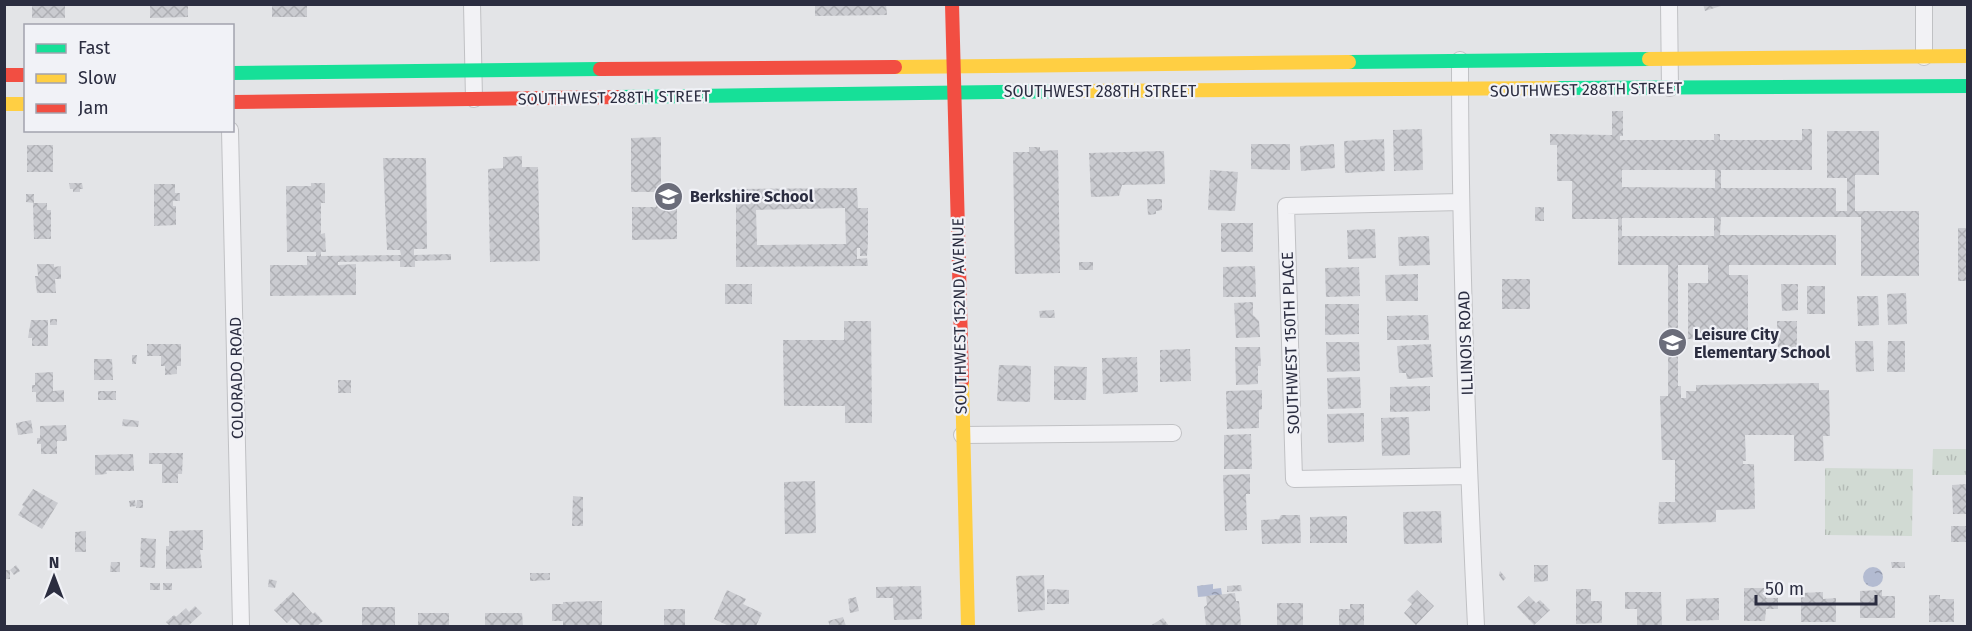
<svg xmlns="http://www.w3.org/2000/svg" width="1972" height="631" viewBox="0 0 1972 631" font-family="'Fira Sans',sans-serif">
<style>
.park{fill:url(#park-tufts)}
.water{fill:url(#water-ripples)}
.building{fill:url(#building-cross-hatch);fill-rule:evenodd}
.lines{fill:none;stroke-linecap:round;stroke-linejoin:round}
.street-casing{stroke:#c0c1c4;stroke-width:18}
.street{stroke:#f2f2f5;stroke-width:16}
.fast{stroke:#16e098;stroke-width:14}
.slow{stroke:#ffcf43;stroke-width:14}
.jam{stroke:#f24e42;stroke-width:14}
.labels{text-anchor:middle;stroke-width:4.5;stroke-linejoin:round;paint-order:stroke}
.street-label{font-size:16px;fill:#2b2d40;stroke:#f1f2f7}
.poi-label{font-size:16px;font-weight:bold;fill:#2b2d40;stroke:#f1f2f7;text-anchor:start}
</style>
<defs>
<pattern id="park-tufts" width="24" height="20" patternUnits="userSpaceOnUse" patternTransform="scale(1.5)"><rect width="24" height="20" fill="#d1dad3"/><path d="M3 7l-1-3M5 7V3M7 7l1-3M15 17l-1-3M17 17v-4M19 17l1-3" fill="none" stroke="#b4bbb6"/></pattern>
<pattern id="water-ripples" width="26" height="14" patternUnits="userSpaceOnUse" patternTransform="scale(1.5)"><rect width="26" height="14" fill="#b3bbd1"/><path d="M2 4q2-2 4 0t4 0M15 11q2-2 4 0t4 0" fill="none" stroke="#9298ab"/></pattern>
<pattern id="building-cross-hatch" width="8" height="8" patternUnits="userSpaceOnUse" patternTransform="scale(1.5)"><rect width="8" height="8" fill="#cacbd0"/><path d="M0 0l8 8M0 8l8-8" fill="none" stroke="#aeafb4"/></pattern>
</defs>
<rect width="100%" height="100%" fill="#e3e4e7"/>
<path class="park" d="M1933,449H1967V475H1932Z
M1825,468L1913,469L1912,536L1825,535Z"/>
<path class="water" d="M1863 577a10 10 0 1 1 20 0a10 10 0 1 1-20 0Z
M1213,584V589L1221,588L1222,595L1198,597L1197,586Z"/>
<path class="building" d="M32,4H65V18H32Z
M150,4H188V17L150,18Z
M272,4H307V17H272Z
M815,4H886L887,15L815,16Z
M1703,4H1724V5L1705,11Z
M1612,111H1623V136H1620V140H1714V134H1720V140H1802V129H1812V170H1721V188H1836V211H1847V178H1827V131H1879V175H1855V211H1919V276H1861V217H1721L1720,235H1836V265H1729V275H1748V339H1688V283H1708V265H1678V386H1681V398H1686V391H1696V385L1819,383V390H1829L1830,436H1823L1824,461H1794V435H1745L1746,461H1743V464H1754L1755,509L1716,510V522L1658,524L1659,502H1675V460H1662L1660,396H1668V265H1618V219H1572V181H1557V145H1550V134L1612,135ZM1622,170H1715V188L1622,187ZM1622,218H1714V236H1622Z
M1422,129L1423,170L1394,171L1393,130Z
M661,137V207L677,206V239L632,240V207H656V192H631V138Z
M1384,139L1385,171L1345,173L1344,141Z
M1251,144H1290V170L1251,169Z
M1334,144L1335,168L1301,171L1300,146Z
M27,145H53V172H27Z
M1029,147H1040V151L1058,150L1060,273L1015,274L1013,152H1029Z
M1164,151L1165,184L1122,185L1119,196L1091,197L1089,153Z
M522,156V167H538L540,261L490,262L488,169L503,168V157Z
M383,158H426L427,249H414V255L451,254V260L415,261V267H400V261L338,262V265L356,264V295L270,296V265H307V256H316V252H287L286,186H311V183H325V203H321V234L325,233L326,252H321V256L401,255L400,250H387Z
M1210,170L1238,172L1235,211L1208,210Z
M69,183H82L83,189H80V192H73V189H70Z
M154,184H175V193H180V201H173V206H176V225L154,226Z
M857,188L858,208H868V241L867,256H860V248H857V259L867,258L868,266L736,267V189ZM845,208L846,244L757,245L756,210Z
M26,194H34V203L26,202Z
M1147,199H1162V210L1156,211V214L1148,215Z
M33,203H47V210H51V239H34Z
M1535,207H1544V221H1535Z
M1221,223H1253V252H1221Z
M1958,228H1968V281H1958Z
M1375,229L1376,258L1348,259L1347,230Z
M1429,236L1430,265L1399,266L1398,237Z
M1079,262H1093V270H1079Z
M37,264H54V267L61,266V279H55L56,293H37L35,276H38Z
M1255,266L1256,297H1223V267Z
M1359,267L1360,296L1326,297L1325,268Z
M1418,274V301H1386L1385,275Z
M1502,279H1530V309H1502Z
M725,284H752V304H725Z
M1781,284H1798V310L1782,311Z
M1807,286H1825V314H1807Z
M1906,293L1907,324L1888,325L1887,294Z
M1857,296H1878L1879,325L1858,326Z
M1253,302V315L1259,321L1260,337L1236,338L1234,303Z
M1325,304H1359V334L1325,335Z
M1054,310L1055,318H1040L1039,311Z
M1428,315L1429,340H1387V316Z
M50,319H57V325H50Z
M31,320H48V346H32V338H28Z
M844,321H871L872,423H845V406H784L783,340H844Z
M1777,321H1797V353H1778Z
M1855,341H1873L1874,371L1856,372Z
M1888,341H1905V372H1887Z
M1326,342H1359L1360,371L1327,372Z
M147,344H181V366H177V374L165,375V366H161V356H147Z
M1431,344L1433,377L1407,379L1406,373H1399L1397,346Z
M1235,347H1260L1261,366H1258V384L1236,385Z
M1190,349L1191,381L1160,382V350Z
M132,355H137L136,364H132Z
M1137,357L1138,392L1103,394L1102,358Z
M94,359H112L113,380H94Z
M999,365L1031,366L1030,402L997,401Z
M1054,366L1087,367L1086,400H1054Z
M53,372V391L64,390V402H36V392H32V385H35V373Z
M1360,377L1361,408L1328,409L1327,378Z
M338,380H351V393H338Z
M1430,386V411L1390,412V387Z
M1262,390V409L1259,410V428L1227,429L1226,391Z
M98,391H116V400H98Z
M1364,413V442L1328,443L1327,414Z
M1409,417L1410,455L1382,456L1381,418Z
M123,419L139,421L138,427L122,426Z
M31,420L33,433L18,435L16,423Z
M66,425L67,441H57V454H41V444H37V438H40V426Z
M1251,434L1252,469H1224V435Z
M149,453H183L182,474H178V483H162V464H149Z
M133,454L134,471H106L107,474L95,475V455Z
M1250,474V494H1246L1247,530L1225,531L1223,475Z
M815,481L816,533L785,534L784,482Z
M1968,484V514H1953L1952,485Z
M33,489L58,503L42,529L18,515L24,506L22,505Z
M573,496L583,497V526H572Z
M135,500L136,506L130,507L129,501Z
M137,500H143V508H136Z
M1441,511L1442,543L1404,544L1403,512Z
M1281,515H1300L1301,543L1262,544L1261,520L1279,519Z
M1347,516V543H1310V517Z
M1951,526H1968V542H1951Z
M203,530V550H200L202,568L166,569V546H169V531Z
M86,531V552H75V532Z
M141,538L156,539L155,568L140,567Z
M111,562H120V572H110Z
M1891,562H1905V568H1892Z
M16,565L20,571L14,575L10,570Z
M1534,565H1548V581L1534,582Z
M4,570H10V579H4Z
M1500,571L1506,578L1503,581L1499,575Z
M530,573H550V580L530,581Z
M1044,575L1045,610L1018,612L1016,576Z
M269,579L277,581L275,588L268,587Z
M150,583H160V590H150Z
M163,583H172V590H163Z
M1241,585L1242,591L1227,592V586Z
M921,586L922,619L894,620L893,598H876V587Z
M1744,588H1766V598H1778V609H1766L1765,621H1744Z
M1047,589L1069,590V604H1047Z
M1576,589H1591V601H1602V623L1576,624Z
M727,590L746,599L743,604L762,613L756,626H729L714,619Z
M1417,590L1434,606L1416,625L1404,613L1412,604L1407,600Z
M1882,590V596H1895V618H1860V591Z
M293,592L313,614L315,612L323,621L317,626H301L292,618L287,623L274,610Z
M1625,592H1661L1662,626H1637V609H1625Z
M1823,592V599L1836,598V622H1801V593Z
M1235,593L1236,601H1239L1241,625L1206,626L1204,607L1207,605L1206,596Z
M1929,595H1940V599H1954V622H1929Z
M1529,596L1536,603L1540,600L1550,610L1534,625L1517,607Z
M856,597L859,611L850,613L848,599Z
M1719,598V620L1686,621V599Z
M602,601V626H563V621H552V604H563V602Z
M1277,603H1303V626H1277Z
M1350,604H1364V626H1339V609H1350Z
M195,606L202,613L188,626H170L166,622L174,615L176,617L186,608L189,612Z
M362,607H395V626H362Z
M664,609H685V626H664Z
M418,613H449V626H418Z
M485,613H522L523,626H485Z
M843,617L846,626H830L828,621Z
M1163,618L1169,626H1150Z"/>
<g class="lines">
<defs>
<path id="street" d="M472,4L474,99
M1669,4L1670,88
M1924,57V4
M1460,60C1460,249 1467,438 1476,626
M230,130L241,626
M1461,202L1286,206L1294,479L1469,476
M962,435L1173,433"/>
</defs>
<use href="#street" class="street-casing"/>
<use href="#street" class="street"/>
<path class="fast" d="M1349,62L1649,59
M232,73L600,69
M1556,88L1968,86
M618,97L1078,91"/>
<path class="slow" d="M1649,59L1968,56
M895,67L1349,62
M1078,91L1556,88
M4,104H26
M962,381L968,626"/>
<path class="jam" d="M952,4L962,381
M600,69L895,67
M4,75H26
M232,102L618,97"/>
</g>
<defs>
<symbol id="school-disc" viewBox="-11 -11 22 22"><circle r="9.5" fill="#6b6d7a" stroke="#f1f2f7"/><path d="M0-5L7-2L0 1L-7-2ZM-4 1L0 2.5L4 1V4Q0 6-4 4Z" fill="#fff"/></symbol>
</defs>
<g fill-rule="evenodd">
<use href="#school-disc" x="652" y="180" width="33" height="33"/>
<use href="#school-disc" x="1656" y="326" width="33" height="33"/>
</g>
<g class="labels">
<g class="street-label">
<text transform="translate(1586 89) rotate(-1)" y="6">SOUTHWEST 288TH STREET</text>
<text x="1100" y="97">SOUTHWEST 288TH STREET</text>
<text transform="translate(614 97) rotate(-1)" y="6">SOUTHWEST 288TH STREET</text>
<text transform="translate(959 316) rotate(-91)" y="6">SOUTHWEST 152ND AVENUE</text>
<text transform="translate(1290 343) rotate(-92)" y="6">SOUTHWEST 150TH PLACE</text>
<text transform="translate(1465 343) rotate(-92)" y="6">ILLINOIS ROAD</text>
<text transform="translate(236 378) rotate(-91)" y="6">COLORADO ROAD</text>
</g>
<g class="poi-label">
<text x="690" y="202">Berkshire School</text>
<text x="1694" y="340">Leisure City<tspan x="1694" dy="18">Elementary School</tspan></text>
</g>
</g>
<rect width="1972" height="631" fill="none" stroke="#2b2d40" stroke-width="12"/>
<rect x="24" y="24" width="210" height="108" fill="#f1f2f7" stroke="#a2a3ae" stroke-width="1.5"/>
<rect x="36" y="44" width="30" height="9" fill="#16e098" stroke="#a2a3ae" stroke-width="1.5"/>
<text x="78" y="54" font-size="18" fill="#2b2d40">Fast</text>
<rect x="36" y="74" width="30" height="9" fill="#ffcf43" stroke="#a2a3ae" stroke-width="1.5"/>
<text x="78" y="84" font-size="18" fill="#2b2d40">Slow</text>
<rect x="36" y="104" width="30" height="9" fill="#f24e42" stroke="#a2a3ae" stroke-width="1.5"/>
<text x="78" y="114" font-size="18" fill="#2b2d40">Jam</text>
<g transform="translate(54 577)" stroke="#f1f2f7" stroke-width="4.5" paint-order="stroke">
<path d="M0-4.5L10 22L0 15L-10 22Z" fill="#2b2d40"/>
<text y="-9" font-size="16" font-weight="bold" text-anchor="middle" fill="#2b2d40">N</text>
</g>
<path d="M1756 595v9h120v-9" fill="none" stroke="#2b2d40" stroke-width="3"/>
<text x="1765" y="595" font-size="18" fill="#2b2d40" stroke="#f1f2f7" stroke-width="4.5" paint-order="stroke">50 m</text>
</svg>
